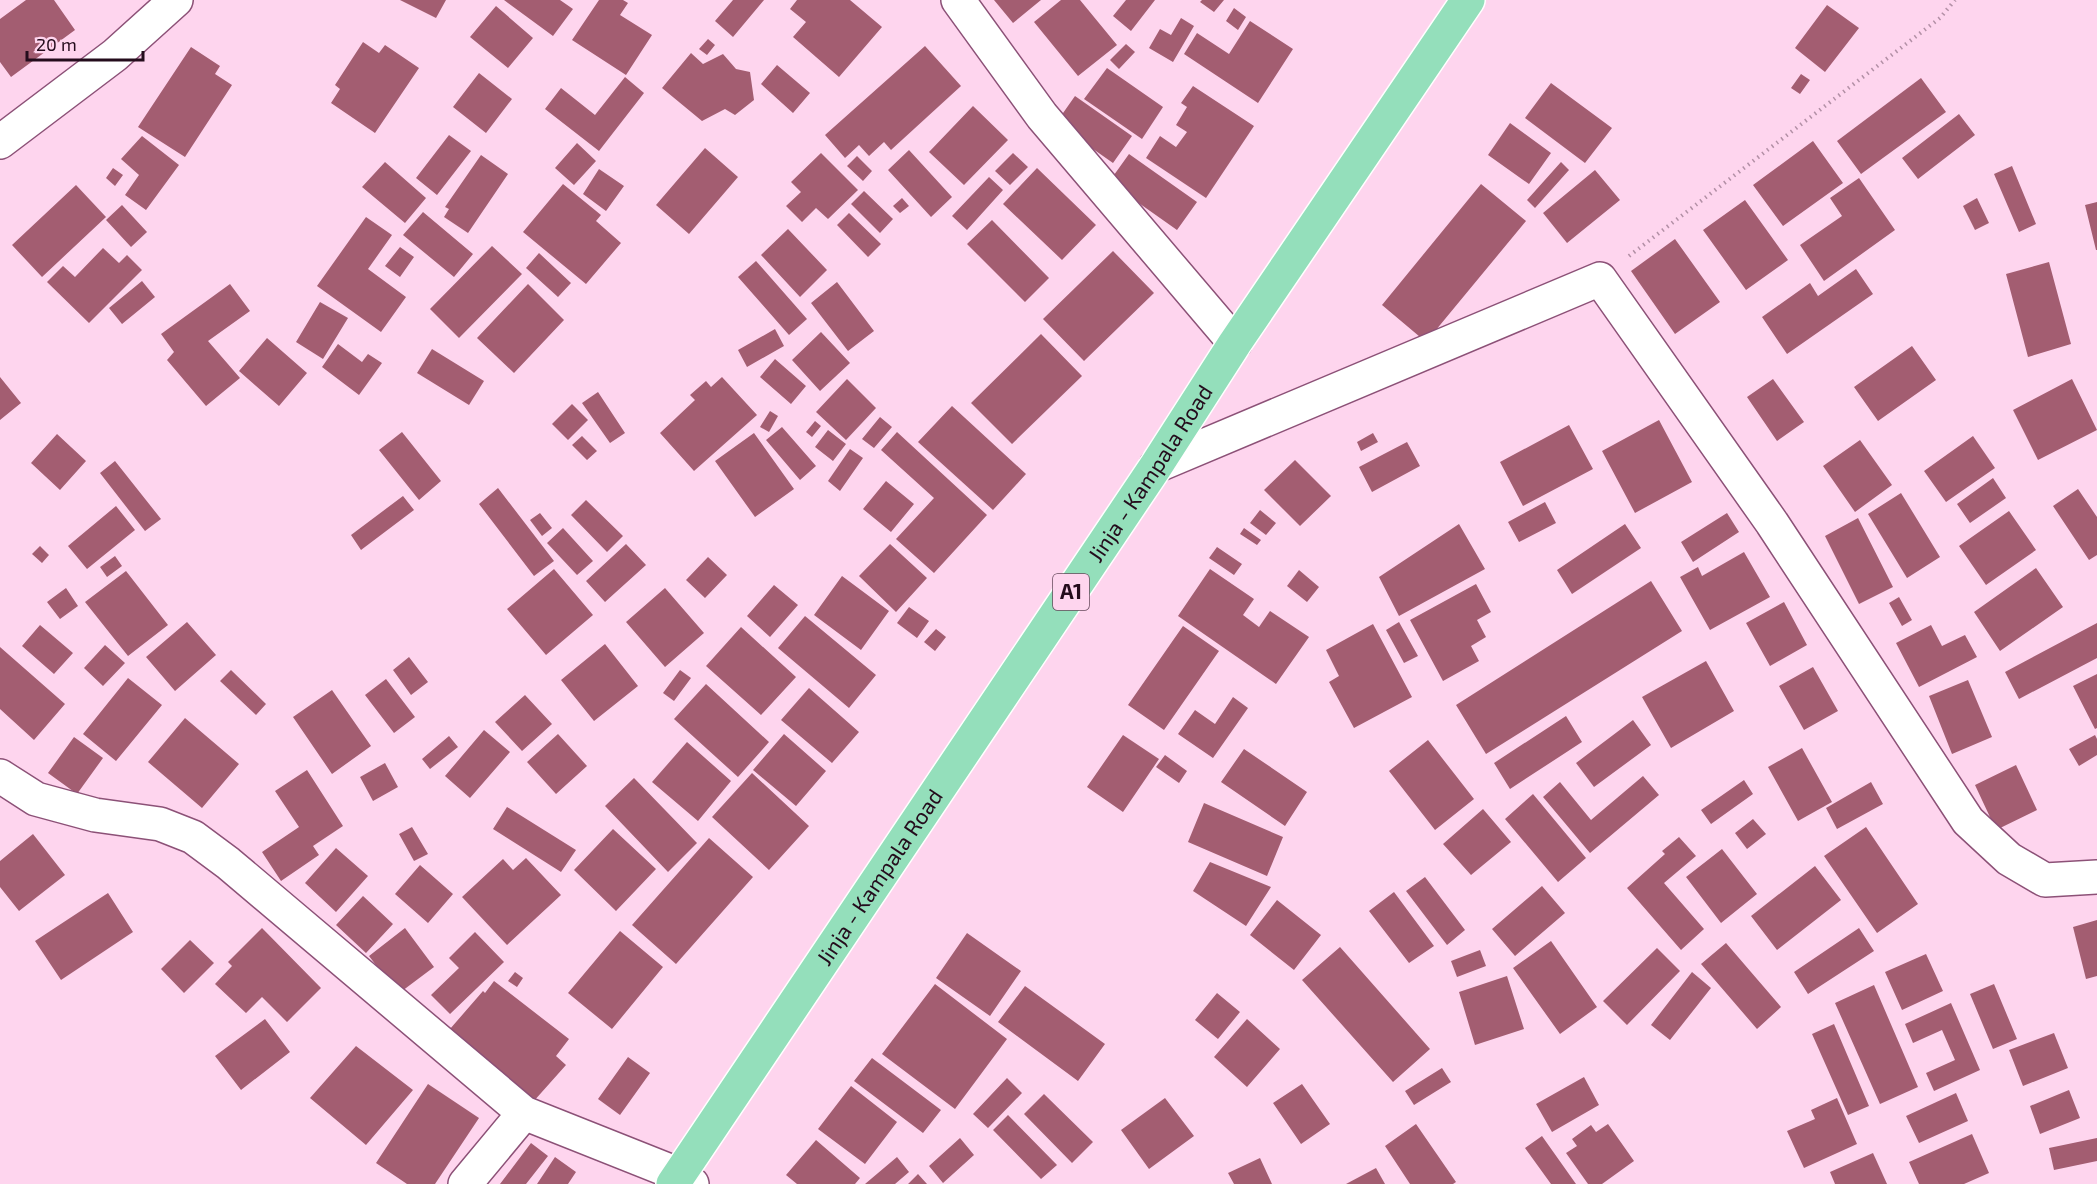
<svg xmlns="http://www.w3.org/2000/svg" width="2097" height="1184" viewBox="0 0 2097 1184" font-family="'Exo 2',sans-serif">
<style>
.building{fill:#a35d71}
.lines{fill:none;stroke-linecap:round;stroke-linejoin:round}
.minor-casing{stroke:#8c5177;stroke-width:36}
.trunk-casing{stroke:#fff;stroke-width:36}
.path{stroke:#b390a6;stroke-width:4;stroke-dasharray:1.5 4.5;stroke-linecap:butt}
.minor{stroke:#fff;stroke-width:33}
.trunk{stroke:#94dfbb;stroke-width:33}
.labels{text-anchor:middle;stroke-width:4.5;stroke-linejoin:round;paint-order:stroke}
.shield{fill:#fed5ee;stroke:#65485b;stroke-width:1.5}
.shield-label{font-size:21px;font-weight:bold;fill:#240c1c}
.street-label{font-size:22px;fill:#240c1c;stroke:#fed5ee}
</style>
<rect width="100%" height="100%" fill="#fed5ee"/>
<path class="building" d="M26,0H54L75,30L11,77L0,62V19Z
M400,0H446L436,18Z
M504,0H560L573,9L553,36Z
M599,0H623L628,3L620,15L652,35L626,75L572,40Z
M733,0H764L733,37L715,21Z
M797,0H850L882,27L839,77L793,37L806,22L790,9Z
M994,0H1041L1013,23Z
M1061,0H1080L1117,45L1078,76L1034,22Z
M1126,0H1155L1131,31L1113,16Z
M1202,0H1224L1214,12L1200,2Z
M1827,5L1859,28L1825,72L1795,48Z
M496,6L533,38L508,68L470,37Z
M1234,8L1246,17L1238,30L1226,21Z
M1181,18L1194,26L1173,62L1149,48L1160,29L1171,35Z
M1250,21L1293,49L1258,103L1184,54L1197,33L1229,54Z
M708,39L715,45L707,55L699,49Z
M363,42L379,53L385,45L419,68L375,133L331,103L340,89L335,85Z
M1126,44L1135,52L1119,69L1110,60Z
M925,46L961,86L891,150L884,142L869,156L859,145L845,158L825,135Z
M191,47L220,66L215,74L232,85L185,157L138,127Z
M691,53L703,64L723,54L736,69L750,72L754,100L735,115L725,109L702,121L662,88Z
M777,65L810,93L793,113L761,84Z
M1107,68L1163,107L1142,139L1084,99Z
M479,73L512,99L486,133L453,107Z
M1801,74L1810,80L1800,94L1791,88Z
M625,77L644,93L599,151L545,109L561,88L595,115Z
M1921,78L1946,112L1861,174L1837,141Z
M1551,83L1612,128L1585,163L1525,118Z
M1193,86L1254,126L1206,198L1146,158L1160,136L1176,147L1187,132L1176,125L1187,107L1181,103Z
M1075,96L1132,136L1113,163L1056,123Z
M973,106L1008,140L964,185L929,152Z
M1959,114L1975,135L1918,179L1902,158Z
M1510,123L1551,153L1529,184L1488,155Z
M449,135L471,151L437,195L416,178Z
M142,136L179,165L146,210L125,195L139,175L121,159Z
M1813,141L1843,183L1783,226L1753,185Z
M577,143L596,161L574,185L555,168Z
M705,148L738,177L689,234L656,205Z
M909,150L952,197L931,217L888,170Z
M821,153L858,190L828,219L816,208L802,222L786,206L801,192L791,182Z
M1013,153L1028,167L1010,185L995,171Z
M1129,154L1197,202L1177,230L1109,182Z
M481,155L508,174L468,233L444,217L449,209L445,207Z
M857,156L872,171L863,181L847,166Z
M385,162L426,198L405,223L362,187Z
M1561,162L1569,170L1535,208L1527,200Z
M2012,166L2036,224L2019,232L1994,174Z
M113,168L123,175L115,186L106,178Z
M1037,168L1096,225L1062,260L1003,204Z
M599,169L624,186L606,211L583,194Z
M1595,170L1620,200L1567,243L1543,213Z
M989,177L1003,190L967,230L952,216Z
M1859,178L1895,230L1824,281L1800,245L1842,216L1830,198Z
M563,184L601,215L596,221L621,243L586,284L523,232Z
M1481,184L1526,221L1426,342L1382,305Z
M76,185L106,217L42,277L12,245Z
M864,191L893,219L880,233L851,204Z
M902,198L909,206L900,213L893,206Z
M1977,198L1989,223L1975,230L1963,206Z
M1745,200L1788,260L1746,290L1703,230Z
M2097,202V250H2096L2085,205Z
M122,205L147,232L131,247L106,220Z
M423,212L473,254L454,277L403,235Z
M849,213L881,244L868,257L837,225Z
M366,217L392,235L368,269L406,297L381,332L317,286Z
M992,220L1049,278L1025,302L967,244Z
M788,229L827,270L800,297L761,255Z
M1675,239L1720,302L1675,334L1631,271Z
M492,246L522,274L459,338L430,309Z
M400,247L414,257L400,277L385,266Z
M103,248L119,263L127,255L142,270L89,323L47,282L63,266L75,277Z
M1113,251L1154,293L1084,361L1043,319Z
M539,253L571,283L558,297L526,268Z
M756,261L807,319L789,335L738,277Z
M2049,262L2071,344L2028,357L2006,274Z
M1856,269L1873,294L1787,354L1762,317L1810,283L1818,296Z
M142,281L155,297L122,324L109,308Z
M837,282L874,331L848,351L811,303Z
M230,284L250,311L208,341L240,378L206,406L167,360L174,352L161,334Z
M528,284L564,320L514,373L477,338Z
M320,302L348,318L323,359L296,342Z
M775,329L784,346L747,367L738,350Z
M821,332L850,363L820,391L792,360Z
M1041,334L1082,376L1012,444L971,403Z
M267,338L307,373L279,406L239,371Z
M338,344L362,362L368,354L382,363L359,395L322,367Z
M1912,346L1936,380L1878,421L1854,387Z
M432,349L484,381L469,405L417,373Z
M775,359L806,386L791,404L760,377Z
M0,377L21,403L0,420Z
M722,377L757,415L694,471L660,433L695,400L690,395L706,381L711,387Z
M847,379L876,408L846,440L816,412Z
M1773,379L1804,422L1777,441L1747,397Z
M2072,379L2097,430L2038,460L2013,410Z
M598,392L625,433L610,443L582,403Z
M572,404L588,420L568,440L552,424Z
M952,406L1026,474L993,510L918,442Z
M770,411L778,416L769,432L760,427Z
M880,417L892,427L874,448L862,439Z
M1659,420L1692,482L1635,513L1602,451Z
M815,421L821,426L812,437L806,432Z
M1569,425L1593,469L1523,506L1500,462Z
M782,427L816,466L800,480L766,440Z
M828,430L846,444L833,461L815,447Z
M402,432L441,481L419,500L379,450Z
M897,432L987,515L934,573L896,539L934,498L881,450Z
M754,433L794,489L755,517L715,461Z
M1373,433L1378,442L1361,451L1357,442Z
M57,434L86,461L60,490L31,463Z
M582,436L597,451L587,460L572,445Z
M1973,436L1995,468L1946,502L1924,471Z
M1860,440L1892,485L1855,512L1823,466Z
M1407,442L1420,466L1372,492L1359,467Z
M850,449L863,458L840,491L828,481Z
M1295,460L1331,496L1300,526L1264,490Z
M115,461L161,519L145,531L100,473Z
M1993,478L2006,498L1970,523L1957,504Z
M886,481L914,504L891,532L863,509Z
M498,488L554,561L534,576L479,504Z
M2078,489L2097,517V555L2089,560L2053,506Z
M1901,493L1940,557L1907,578L1868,514Z
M403,496L414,510L361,550L351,535Z
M586,500L623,536L607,552L571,515Z
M1545,502L1556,523L1519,542L1508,522Z
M116,506L135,530L87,569L68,546Z
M1260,510L1276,523L1266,535L1250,523Z
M2009,511L2036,550L1986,585L1959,546Z
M540,513L552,528L542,536L530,520Z
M1727,513L1739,532L1693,562L1681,542Z
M1858,518L1893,587L1859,604L1825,536Z
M1459,524L1485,569L1399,616L1379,577Z
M1625,524L1641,548L1572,594L1557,570Z
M563,528L593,561L577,575L547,543Z
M1244,528L1261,540L1257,545L1240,534Z
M626,544L646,565L605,602L586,581Z
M890,544L927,578L896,612L859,576Z
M40,546L49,555L42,563L32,554Z
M1217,547L1242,564L1234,575L1209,558Z
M1744,552L1770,597L1710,630L1680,577L1698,567L1702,576Z
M115,556L122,566L107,577L100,567Z
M708,557L727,575L705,598L686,580Z
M2036,568L2063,607L2000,651L1974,612Z
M554,569L593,615L546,655L507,609Z
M1210,569L1254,599L1243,615L1259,627L1270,611L1309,637L1276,684L1178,616Z
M1299,570L1319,587L1307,602L1287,586Z
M126,571L168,625L128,656L85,602Z
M842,576L889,611L861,650L814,615Z
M1651,581L1682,631L1486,754L1456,705Z
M1476,584L1491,612L1477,620L1486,637L1471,646L1479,661L1443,681L1410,620Z
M774,585L798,605L770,637L747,616Z
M66,588L78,606L60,619L47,602Z
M665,588L704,633L665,667L626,622Z
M1899,597L1912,620L1902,626L1889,603Z
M1784,602L1807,645L1770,666L1746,623Z
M909,607L929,621L917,638L897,623Z
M805,616L876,675L849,708L778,648Z
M187,622L216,655L175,691L146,657Z
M1399,622L1418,656L1404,663L1386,630Z
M2097,623V658L2019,699L2005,672Z
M1373,624L1412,697L1354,728L1329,682L1339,676L1326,650Z
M40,625L73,653L54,674L22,646Z
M1931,625L1942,646L1965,635L1977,657L1919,687L1896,643Z
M1183,626L1219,651L1164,730L1128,705Z
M741,627L796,677L761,715L706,666Z
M936,629L946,637L935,651L924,642Z
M605,644L638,686L594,721L561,680Z
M105,645L125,663L103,686L84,668Z
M0,647L65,704L34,740L0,709Z
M409,657L428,682L411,695L393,670Z
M1706,661L1734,711L1671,748L1642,697Z
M1813,667L1838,711L1804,730L1779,686Z
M231,670L266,704L256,715L220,681Z
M680,670L691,678L674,701L663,693Z
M2097,674V728L2095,729L2073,686Z
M128,678L162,705L116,761L83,734Z
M386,679L415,717L394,733L365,695Z
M1968,680L1992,737L1952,754L1929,696Z
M706,684L769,742L738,777L674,719Z
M809,688L859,732L832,763L781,720Z
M332,690L371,746L332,774L293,717Z
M525,695L552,724L522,751L495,722Z
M1233,697L1248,708L1213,758L1178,734L1195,710L1215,724Z
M1566,716L1582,742L1510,789L1494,763Z
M185,718L239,764L202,808L148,762Z
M1633,720L1651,745L1594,787L1576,763Z
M484,730L510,752L470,798L445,776Z
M558,734L587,766L556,794L527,762Z
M784,734L826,771L796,806L753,770Z
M1123,735L1159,759L1123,812L1087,787Z
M2095,735L2097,739V755L2079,766L2069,749Z
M449,736L458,747L430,769L422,759Z
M74,737L103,758L77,794L48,773Z
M1428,740L1474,799L1435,830L1389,771Z
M687,742L731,781L698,821L652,782Z
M1802,748L1832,802L1798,821L1768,767Z
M1244,749L1307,792L1285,826L1221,782Z
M1165,755L1187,771L1179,783L1156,767Z
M385,763L398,787L373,801L360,777Z
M2016,765L2037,810L1996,830L1975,785Z
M307,770L343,826L313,846L319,855L281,881L262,852L299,827L275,791Z
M752,773L809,826L769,870L712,817Z
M1643,776L1659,795L1590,853L1543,797L1560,782L1591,820Z
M634,778L697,843L668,872L605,806Z
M1744,780L1753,794L1711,824L1701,810Z
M1871,782L1883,804L1837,829L1826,808Z
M1533,794L1586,858L1558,882L1505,819Z
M1204,803L1283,837L1267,876L1188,842Z
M507,807L576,850L561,872L493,829Z
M1483,809L1511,842L1471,875L1443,844Z
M1753,819L1766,834L1747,849L1735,833Z
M412,827L428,854L414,861L399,834Z
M1866,827L1918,904L1877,933L1824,856Z
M613,829L656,869L616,911L574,870Z
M33,834L65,875L19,911L0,887V861Z
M1679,837L1696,856L1664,883L1704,929L1681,950L1627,888L1665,854L1662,851Z
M709,838L753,877L676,964L632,925Z
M336,848L368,876L336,912L305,883Z
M1722,849L1757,894L1721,923L1686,877Z
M526,858L561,895L507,945L462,897L503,859L513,870Z
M1210,862L1271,887L1246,926L1193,891Z
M420,865L453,894L428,923L395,894Z
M1815,866L1841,900L1777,950L1751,916Z
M1425,877L1465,930L1447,945L1406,891Z
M1542,886L1565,913L1515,956L1492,929Z
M1394,892L1434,946L1409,963L1369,911Z
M108,893L133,932L61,980L35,941Z
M363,896L393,924L366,953L336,925Z
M1277,900L1321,935L1294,970L1250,935Z
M2097,920V976L2086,979L2073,927Z
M262,928L321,988L287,1022L262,997L246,1013L215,984L232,966L228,962Z
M405,928L434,967L398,994L369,956Z
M1859,928L1874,951L1808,994L1794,972Z
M620,931L663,967L612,1029L568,993Z
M475,932L504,962L450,1014L431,995L459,968L449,958Z
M967,933L1021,971L990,1016L936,978Z
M190,940L214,963L184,993L161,969Z
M1551,941L1597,1007L1560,1034L1513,968Z
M1726,943L1781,1007L1757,1029L1701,964Z
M1340,947L1430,1049L1393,1082L1302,980Z
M1657,948L1680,971L1627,1025L1603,1001Z
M1480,950L1486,966L1457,977L1451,961Z
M1926,954L1943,991L1902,1010L1885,972Z
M515,972L523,978L517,987L508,981Z
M1692,972L1711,988L1670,1040L1651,1025Z
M1507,976L1524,1029L1475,1045L1459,992Z
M494,981L569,1039L556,1056L566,1065L533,1102L450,1029L483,991L485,993Z
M935,984L1007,1039L955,1109L882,1054Z
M1994,984L2017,1039L1993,1049L1970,994Z
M1874,985L1918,1087L1880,1104L1835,1003Z
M1025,986L1105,1044L1078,1081L998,1022Z
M1217,993L1240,1012L1218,1039L1195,1020Z
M1951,1003L1980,1070L1934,1091L1926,1073L1955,1060L1942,1030L1913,1043L1905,1024Z
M265,1019L290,1052L241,1090L215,1056Z
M1247,1019L1280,1049L1247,1087L1214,1057Z
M1834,1024L1869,1106L1848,1115L1812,1034Z
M2054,1033L2068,1068L2023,1086L2009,1050Z
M356,1046L413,1090L366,1145L310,1098Z
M628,1057L650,1073L620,1115L598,1099Z
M872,1058L941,1110L923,1133L854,1081Z
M1442,1068L1451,1082L1414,1105L1405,1091Z
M1584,1077L1599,1105L1552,1132L1536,1104Z
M1007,1078L1022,1093L988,1128L973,1114Z
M428,1084L479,1118L435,1184H407L376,1163Z
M1302,1084L1330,1124L1301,1144L1273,1103Z
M851,1086L897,1122L865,1164L818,1129Z
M2069,1090L2080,1118L2040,1134L2030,1106Z
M1956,1093L1968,1121L1919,1143L1906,1116Z
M1044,1094L1093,1142L1072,1163L1024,1114Z
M1165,1098L1194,1136L1149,1169L1121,1130Z
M1837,1098L1857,1144L1804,1168L1787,1131L1815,1119L1811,1110Z
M1008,1115L1057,1165L1041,1179L993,1130Z
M1416,1124L1456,1182L1453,1184H1410L1385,1146Z
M1608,1124L1634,1161L1602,1184H1588L1566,1153L1577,1146L1572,1139L1591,1125L1596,1132Z
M1972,1134L1989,1173L1964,1184H1919L1909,1162Z
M1542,1136L1576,1184H1551L1525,1148Z
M960,1138L974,1155L943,1183L929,1166Z
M2097,1138V1161L2054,1170L2049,1148Z
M816,1140L860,1178L855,1184H797L786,1175Z
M531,1143L548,1156L526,1184H500Z
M1873,1153L1887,1184H1835L1830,1172Z
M555,1157L576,1172L568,1184H537Z
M897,1157L909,1172L895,1184H865Z
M1260,1158L1272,1184H1234L1228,1173Z
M1376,1168L1385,1184H1346Z
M918,1174L927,1184H908Z"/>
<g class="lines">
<defs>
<path id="minor" d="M958,0L1042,116L1235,343
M0,142L115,55L176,0
M1156,466L1600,279L1772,523L1968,821L2009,859L2045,880L2097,877
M0,776L36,799L95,815L160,824L193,837L228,863L524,1113L680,1175L692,1184
M465,1184L524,1113"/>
<g id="trunk">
<path id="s1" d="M673,1184L1156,466L1235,343L1468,0"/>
</g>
</defs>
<use href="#minor" class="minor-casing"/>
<use href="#trunk" class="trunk-casing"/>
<path class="path" d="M1629,256L1940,18L1955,0"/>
<use href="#minor" class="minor"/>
<use href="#trunk" class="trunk"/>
</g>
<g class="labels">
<rect class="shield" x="1053" y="574" width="36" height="36" rx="4.5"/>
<g class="shield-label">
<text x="1071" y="599">A1</text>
</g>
<g class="street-label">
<text dy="8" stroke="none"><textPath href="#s1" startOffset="856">Jinja - Kampala Road</textPath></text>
<text dy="8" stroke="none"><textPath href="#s1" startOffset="370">Jinja - Kampala Road</textPath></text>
</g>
</g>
<path d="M27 51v9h116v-9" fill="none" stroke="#240c1c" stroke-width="3"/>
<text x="36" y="51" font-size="18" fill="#240c1c" stroke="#fed5ee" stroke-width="4.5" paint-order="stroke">20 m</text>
</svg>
